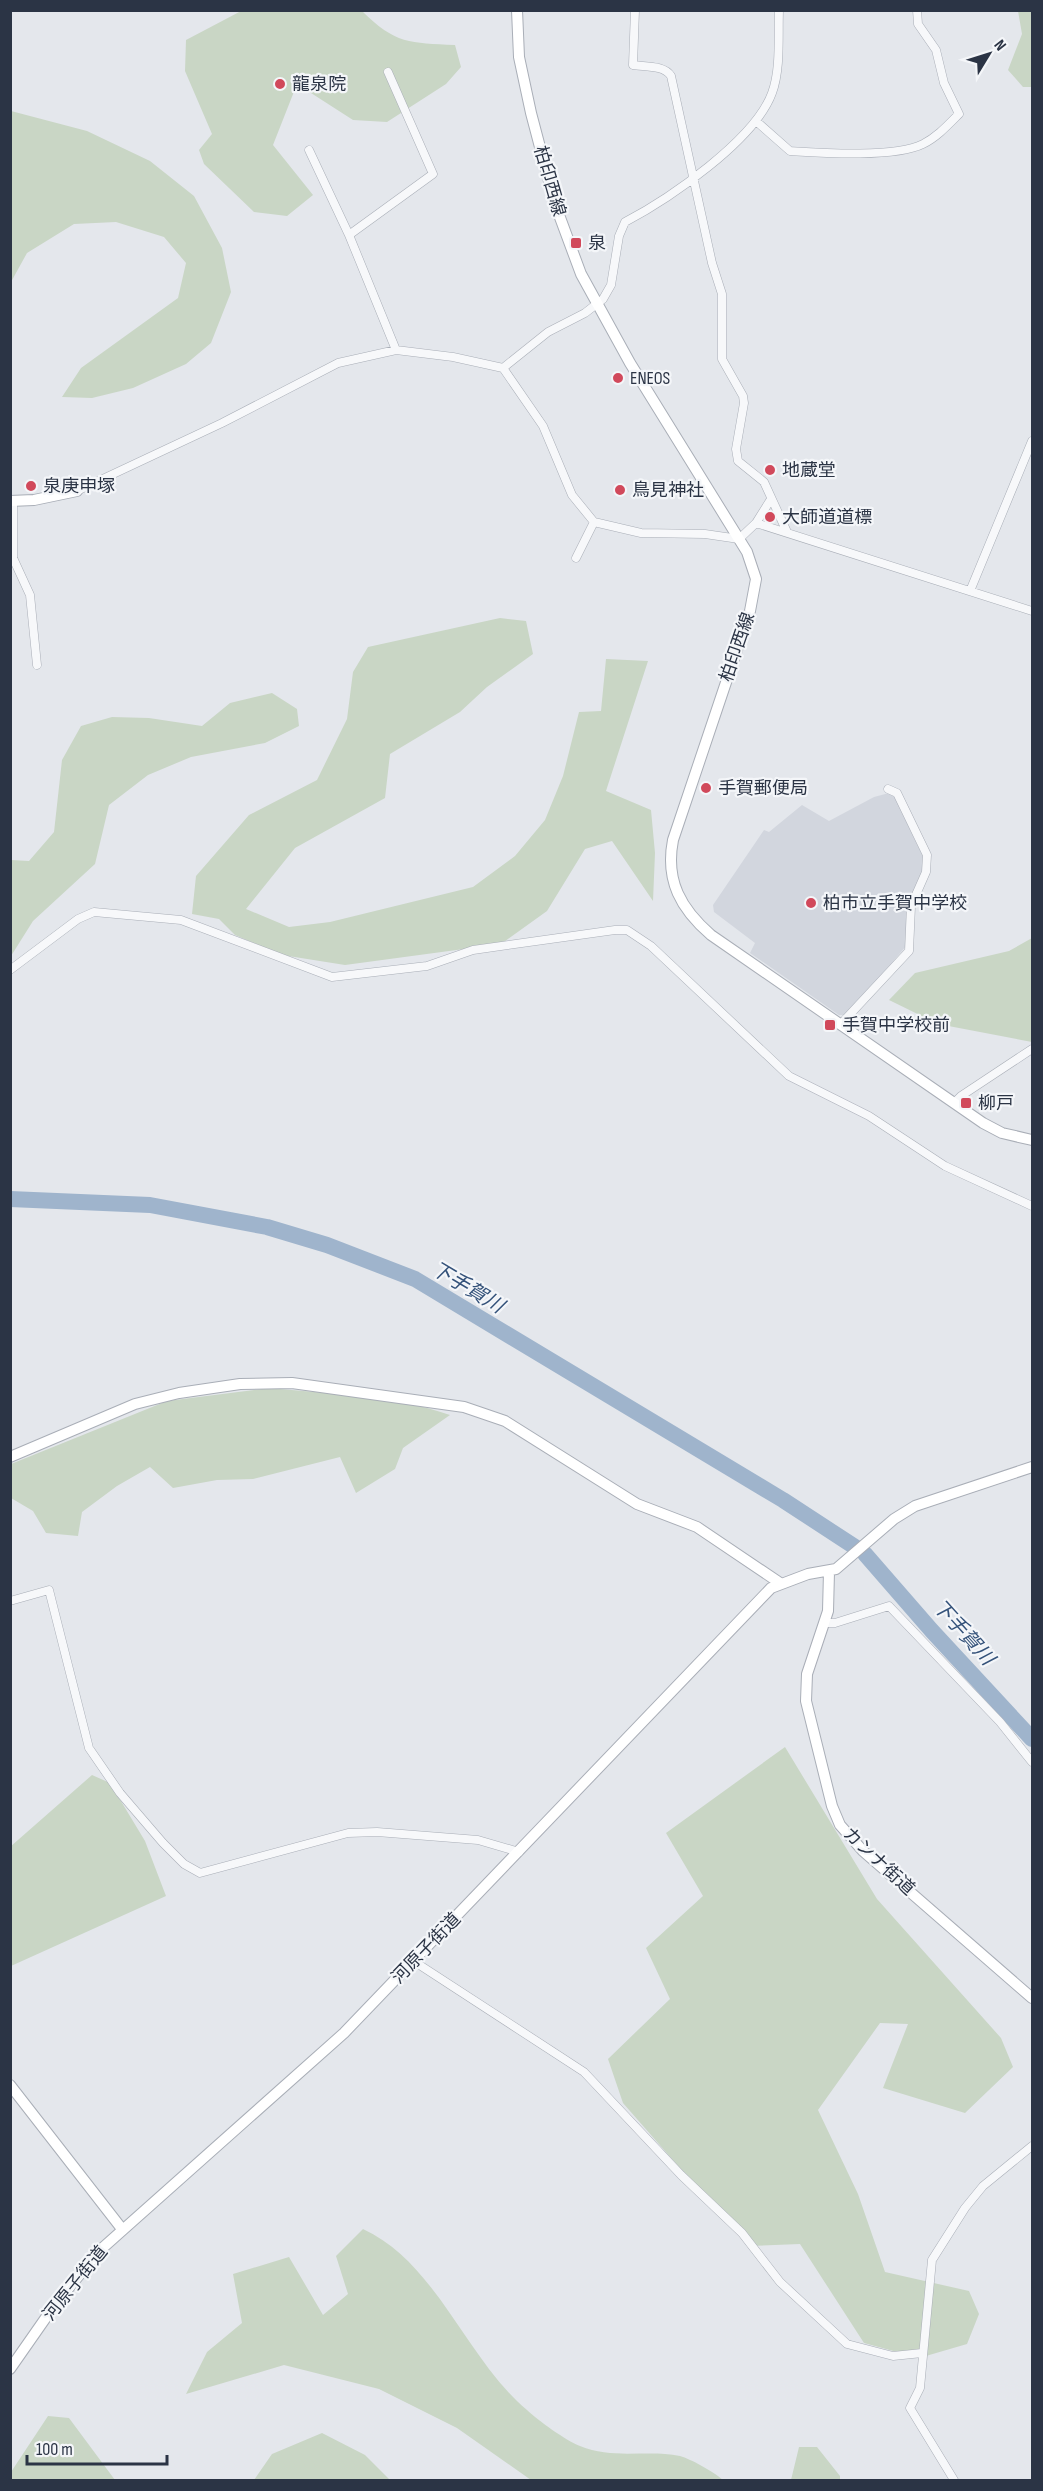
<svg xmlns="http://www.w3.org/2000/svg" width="1043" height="2491" viewBox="0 0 1043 2491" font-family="'Sofia Sans Condensed','Noto Sans JP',sans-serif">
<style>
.built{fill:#d2d6de}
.green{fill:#c9d6c5}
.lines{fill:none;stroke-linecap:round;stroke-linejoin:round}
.river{stroke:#9fb4cc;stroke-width:16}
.street-casing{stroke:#a9aeb7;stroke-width:9}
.secondary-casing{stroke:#a9aeb7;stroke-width:12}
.street{stroke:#f7f8fa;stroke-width:8}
.secondary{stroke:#fff;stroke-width:10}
.poi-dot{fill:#d1495b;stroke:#f4f6f9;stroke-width:2}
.labels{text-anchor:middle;stroke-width:4.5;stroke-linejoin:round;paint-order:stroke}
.poi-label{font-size:18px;fill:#2b3445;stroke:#f4f6f9;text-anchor:start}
.street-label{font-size:18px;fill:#2b3445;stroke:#f4f6f9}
.water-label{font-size:20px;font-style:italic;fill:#34527a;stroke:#f4f6f9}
</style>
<rect width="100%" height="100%" fill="#e4e7ec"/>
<path class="built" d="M889,793L894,796L924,859L923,871L909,902L906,918L907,945L847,1015H839L750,953L755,943L714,912L713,905L764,830L769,832L802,805L829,821L874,797Z"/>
<path class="green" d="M243,10L362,11C395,44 410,43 455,45L461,67L446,84L387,122L353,120L297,84L273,145L313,195L287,216L254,212L204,164L199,150L212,134L185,71L186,40Z
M1018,11H1032V87H1023L1008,70L1022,34Z
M11,111L87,131L150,161L194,196L222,248L231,292L211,343L186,364L133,388L92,398L62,397L81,368L178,298L186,263L164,237L116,222L74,224L27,253L11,282Z
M500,618L526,621L533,654L487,687L460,712L390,754L385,798L295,848L246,909L289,927L330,922L473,887L515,856L545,820L563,776L579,712L601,711L606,659L648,661L606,791L651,810L655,853L653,901L612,841L585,849L547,911L501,944L345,965L282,955L235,935L219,919L192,914L196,876L249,815L317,780L347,719L353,672L368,647Z
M272,693L297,709L299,726L265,743L191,757L148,775L109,805L95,864L33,921L11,956V860L29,861L54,832L62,760L81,726L112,717L149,718L202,726L230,703Z
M1032,938V1042L938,1024L889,1000L915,973L1009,951Z
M269,1388C329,1394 392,1395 450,1415L403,1448L395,1469L356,1493L340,1457L253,1479L217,1480L173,1488L150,1467L117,1486L82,1512L78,1536L46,1533L33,1511L11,1498V1464L167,1401Z
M785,1747L877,1899L1001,2038L1013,2067L965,2113L883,2088L908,2024L880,2023L818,2110L858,2194L885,2272L969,2291L979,2314L967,2344L919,2358L864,2343L800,2244L748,2246L623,2103L608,2059L670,1999L646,1948L703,1896L666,1833Z
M92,1775L110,1783L145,1841L166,1896L11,1966L10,1847Z
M363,2229C437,2263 466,2359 527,2410C539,2421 565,2440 580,2446C614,2460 648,2449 680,2456C691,2459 714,2472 723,2480H531L457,2428L379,2389L284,2365L186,2394L207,2352L242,2323L233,2274L289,2257L323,2315L348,2294L336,2256Z
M48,2416L69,2418L115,2480H11V2472Z
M322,2433L365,2455L390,2480H254L272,2454Z
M799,2447H817L840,2476V2480H791Z"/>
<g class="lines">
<path class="river" d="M10,1199L150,1205L267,1227L327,1245L415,1279L783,1500L855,1547
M865,1554L932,1631L1032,1739"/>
<defs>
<path id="street" d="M635,10L633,65C645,67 664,65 671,76L712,263L722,294V359L743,396L744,403L736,449L738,461L764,482L787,532
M388,72L433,174L349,235L396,350
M756,121L790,151C822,153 895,158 923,144C937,137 948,125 959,114L944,83L936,50L918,24L917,10
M309,150L349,235
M503,368L543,426L572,495L594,522L641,533L705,534L739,539L756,523L771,499
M77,491L222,423L338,363L396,350L453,357L503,368L548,332L585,313L603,299L611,285L619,236L625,222C669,199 755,140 772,93C781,69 778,36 779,10
M13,501V558L30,595L37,665
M756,523L1032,611
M576,558L594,522
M970,591L1032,441
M10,970L78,919L94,912L181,920L332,977L427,966L473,950L615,930H627L651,946L789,1076L869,1116L945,1166L1032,1206
M840,1025L909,951L911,906L926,872L927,855L897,793L888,789
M954,1103L961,1096L1032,1049
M10,1601L49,1590L89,1748L120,1793L163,1843L184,1864L200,1873L348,1833L377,1832L478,1840L519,1852
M825,1623H835L889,1606L1000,1722L1032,1762
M415,1962L584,2072L681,2175L742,2233L780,2282L847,2344L893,2356L922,2353
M954,2480L910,2408L920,2388L932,2260L965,2208L983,2186L1032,2146"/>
<path id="secondary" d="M517,10L519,57L531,113L555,204L581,274L630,363L747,552L756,579L750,611L673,840C665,881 681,909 711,935L983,1123L1002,1133L1032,1140
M10,501L34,500L77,491
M10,1457L135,1404L179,1393L240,1384L292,1383L464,1407L505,1421L637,1504L697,1527L780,1583
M829,1572L828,1611L807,1674L806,1701L832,1806L840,1825L863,1851L1032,1998
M10,2085L122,2229
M10,2369L54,2306L98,2252L344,2033L771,1588L808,1574L836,1569L894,1519L915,1506L1032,1467"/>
</defs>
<use href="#street" class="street-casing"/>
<use href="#secondary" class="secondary-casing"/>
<use href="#street" class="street"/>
<use href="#secondary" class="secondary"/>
</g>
<g class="poi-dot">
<circle cx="280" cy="84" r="6"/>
<rect x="570" y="237" width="12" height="12" rx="3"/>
<circle cx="618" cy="378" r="6"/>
<circle cx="770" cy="470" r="6"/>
<circle cx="31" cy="486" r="6"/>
<circle cx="620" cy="490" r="6"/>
<circle cx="770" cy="517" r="6"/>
<circle cx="706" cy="788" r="6"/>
<circle cx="811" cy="903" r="6"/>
<rect x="824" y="1019" width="12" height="12" rx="3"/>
<rect x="960" y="1097" width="12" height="12" rx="3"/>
</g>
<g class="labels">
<g class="poi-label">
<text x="292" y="90">龍泉院</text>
<text x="588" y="249">泉</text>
<text x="630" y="384">ENEOS</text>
<text x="782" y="476">地蔵堂</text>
<text x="43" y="492">泉庚申塚</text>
<text x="632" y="496">鳥見神社</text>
<text x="782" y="523">大師道道標</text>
<text x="718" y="794">手賀郵便局</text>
<text x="823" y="909">柏市立手賀中学校</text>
<text x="842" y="1031">手賀中学校前</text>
<text x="978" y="1109">柳戸</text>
</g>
<g class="street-label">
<text transform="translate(550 181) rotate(74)" y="6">柏印西線</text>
<text transform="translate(737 647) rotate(-71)" y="6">柏印西線</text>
<text transform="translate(879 1861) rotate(43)" y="6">カンナ街道</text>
<text transform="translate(426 1948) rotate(-46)" y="6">河原子街道</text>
<text transform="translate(75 2283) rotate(-51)" y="6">河原子街道</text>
</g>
<g class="water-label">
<text transform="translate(468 1287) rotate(31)" y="7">下手賀川</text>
<text transform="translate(964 1632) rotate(48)" y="7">下手賀川</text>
</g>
</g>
<rect width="1043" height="2491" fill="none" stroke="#2b3445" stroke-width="24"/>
<g transform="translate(989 54) rotate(52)" stroke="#f4f6f9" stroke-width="4.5" paint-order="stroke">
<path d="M0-4.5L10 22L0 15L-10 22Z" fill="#2b3445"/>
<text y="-9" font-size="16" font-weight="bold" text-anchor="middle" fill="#2b3445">N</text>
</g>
<path d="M27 2455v9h140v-9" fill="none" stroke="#2b3445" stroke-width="3"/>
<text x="36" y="2455" font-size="18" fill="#2b3445" stroke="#f4f6f9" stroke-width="4.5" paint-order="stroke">100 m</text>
</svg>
